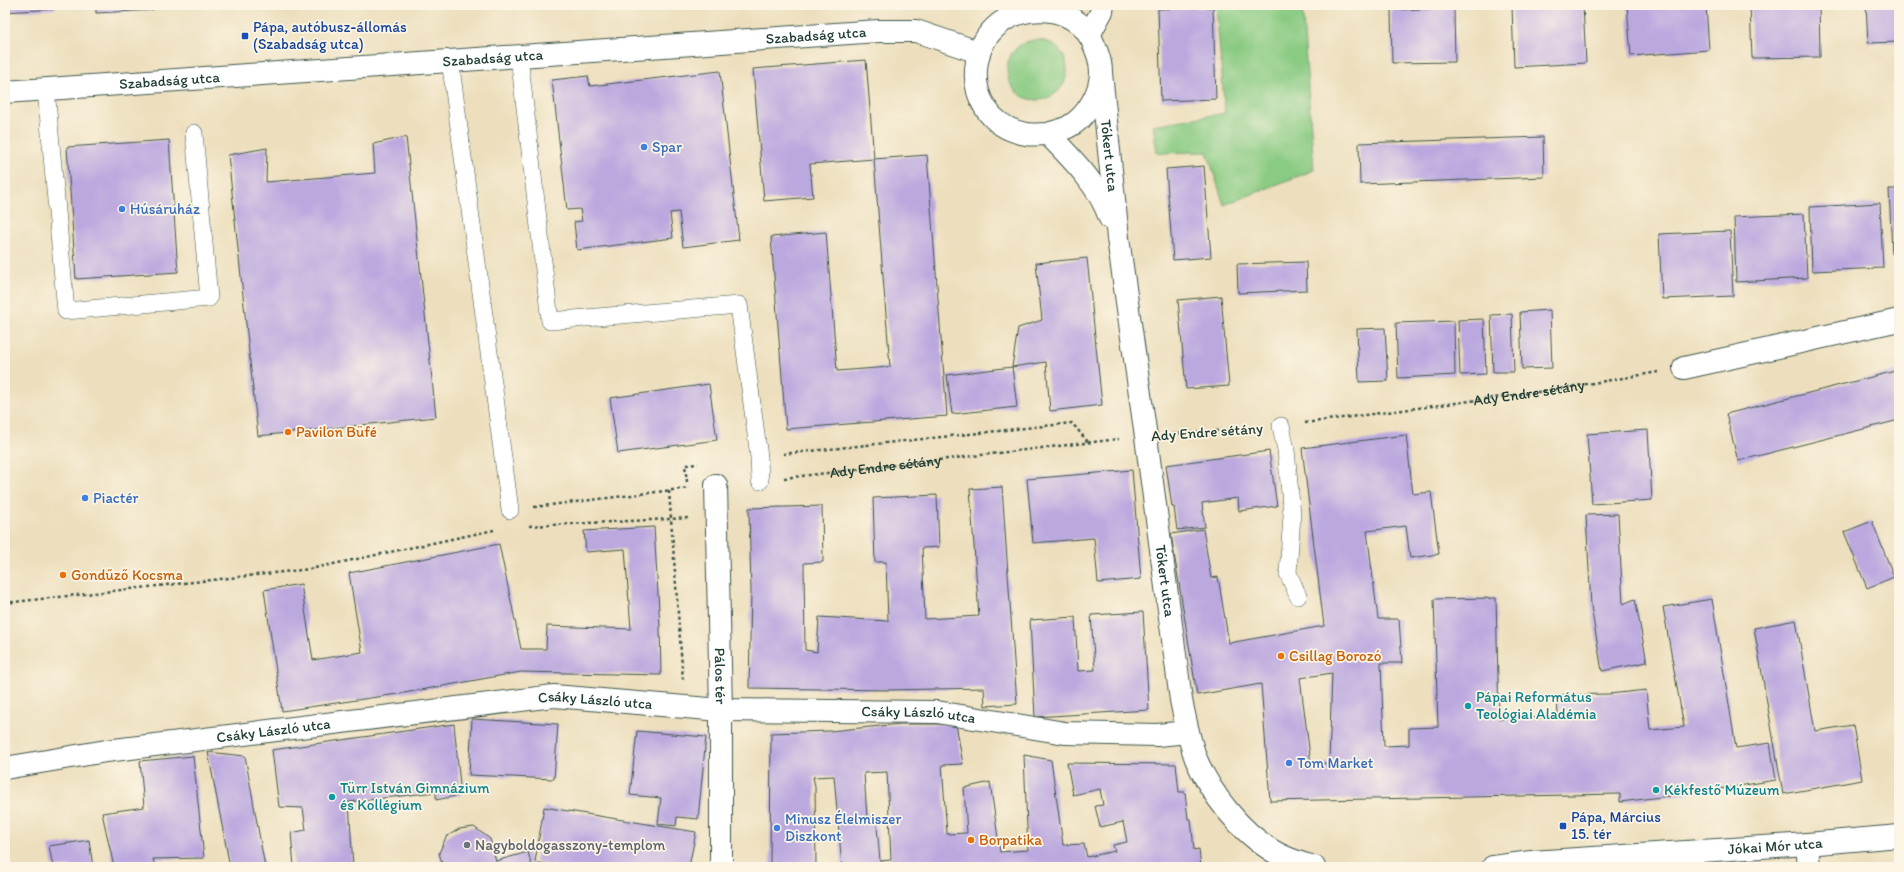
<svg xmlns="http://www.w3.org/2000/svg" width="1904" height="872" viewBox="0 0 1904 872" font-family="Itim,sans-serif">
<style>
.green{fill:#8acb83;stroke:#54845c}
.building{fill:#bba8df;fill-rule:evenodd}
.lines{fill:none;stroke-linecap:round;stroke-linejoin:round}
.service-casing{stroke:#3e5549;stroke-width:18}
.minor-casing{stroke:#3e5549;stroke-width:24}
.path{stroke:#3e5549;stroke-width:2.5;stroke-dasharray:3 3;stroke-linecap:butt}
.service{stroke:#fff;stroke-width:17}
.minor{stroke:#fff;stroke-width:22}
.transit-dot{fill:#1a4fb4;stroke:#fcf5e5;stroke-width:1.5}
.shop-dot{fill:#3f7fe0;stroke:#fcf5e5;stroke-width:1.5}
.food-dot{fill:#e8710a;stroke:#fcf5e5;stroke-width:1.5}
.culture-dot{fill:#0f9aa8;stroke:#fcf5e5;stroke-width:1.5}
.worship-dot{fill:#6b7280;stroke:#fcf5e5;stroke-width:1.5}
.labels{text-anchor:middle;stroke-width:3.5;stroke-linejoin:round;paint-order:stroke}
.transit-label{font-size:15px;fill:#164399;stroke:#fcf5e5;text-anchor:start}
.street-label{font-size:15px;fill:#1f3d34;stroke:#fcf5e5}
.shop-label{font-size:15px;fill:#366cbe;stroke:#fcf5e5;text-anchor:start}
.food-label{font-size:15px;fill:#c56008;stroke:#fcf5e5;text-anchor:start}
.culture-label{font-size:15px;fill:#0d838f;stroke:#fcf5e5;text-anchor:start}
.worship-label{font-size:15px;fill:#5b616d;stroke:#fcf5e5;text-anchor:start}
</style>
<rect width="100%" height="100%" fill="#fcf5e5"/>
<filter id="ink" filterUnits="userSpaceOnUse"><feTurbulence type="fractalNoise" baseFrequency=".025" numOctaves="2"/><feDisplacementMap in="SourceGraphic" scale="8" xChannelSelector="R" yChannelSelector="G"/><feConvolveMatrix kernelMatrix="1 2 1 2 8 2 1 2 1" color-interpolation-filters="sRGB"/></filter>
<filter id="wash" filterUnits="userSpaceOnUse"><feTurbulence type="fractalNoise" baseFrequency=".012" numOctaves="4" result="noise"/><feDisplacementMap in="SourceGraphic" scale="16" xChannelSelector="R" yChannelSelector="G"/><feGaussianBlur stdDeviation="0.9" result="paint"/><feColorMatrix in="noise" values="0 0 0 0 0 0 0 0 0 0 0 0 0 0 0 0 0 1.4 0 .05"/><feComposite in="paint" operator="in"/></filter>
<g filter="url(#wash)">
<rect width="100%" height="100%" fill="#eddfbd"/>
<path class="green" d="M1216,5H1302L1314,170L1224,205L1207,152L1157,153L1153,125L1225,113Z
M1007 70a30 30 0 1 1 60 0a30 30 0 1 1-60 0Z"/>
<g id="blocks">
<path class="building" d="M5,5H55V9L5,12Z
M96,5H153V10L96,13Z
M1512,5H1583L1586,63L1514,67Z
M1627,5H1706L1709,50L1631,56Z
M1750,5H1819L1820,57L1752,58Z
M1866,5H1899V42L1868,43Z
M1213,7L1216,99L1161,101L1158,9Z
M1454,8L1455,62L1392,63L1391,10Z
M866,60L874,159L810,164L813,197L764,201L753,69Z
M720,71L739,240L683,247L679,212L670,213L673,238L577,250L574,222L582,221L580,209L567,210L552,80L588,76L590,86Z
M406,137L436,417L258,436L228,155L267,148L266,182L375,173L373,144Z
M1543,137L1544,177L1360,184L1359,143Z
M169,140L178,272L76,279L67,147Z
M927,155L947,416L786,429L771,237L826,232L837,371L890,367L874,159Z
M1204,166L1211,257L1173,260L1166,169Z
M1889,189H1899V254H1892Z
M1880,203L1883,268L1812,271L1810,207Z
M1804,214L1807,278L1736,282L1734,217Z
M1730,231L1733,296L1662,299L1659,234Z
M1087,258L1102,405L1050,411L1046,362L1012,367L1018,328L1042,320L1036,263Z
M1306,262L1307,290L1238,293L1237,264Z
M1221,296L1229,386L1186,389L1178,300Z
M1550,310L1552,368L1522,369L1520,312Z
M1512,314L1514,372H1493L1491,315Z
M1484,319L1486,374L1460,375L1458,320Z
M1454,321L1455,375L1398,378L1396,323Z
M1385,328L1388,381L1359,382L1357,329Z
M1012,367L1017,407L952,414L947,375Z
M1899,370V420L1738,461L1726,414Z
M709,384L717,440L618,453L610,398Z
M1648,430L1652,500L1592,504L1587,434Z
M1406,435L1413,494L1431,492L1439,554L1410,558L1406,526L1367,531L1378,619H1399L1402,663H1381L1384,746L1409,745V728L1438,727L1434,599L1496,598L1499,719L1558,717L1557,695L1609,694L1646,690L1650,730L1684,727L1663,607L1712,599L1736,748L1770,743L1776,780L1694,793L1620,802V794L1270,801L1261,684L1197,695L1171,534L1203,529L1211,578L1218,577L1229,643L1324,626L1302,448ZM1332,673L1329,763L1311,764L1300,678Z
M1269,451L1277,506L1239,511L1238,498L1202,503L1205,527L1177,530L1174,507H1172L1166,465Z
M1132,470L1141,579L1098,583L1094,538L1033,543L1027,479Z
M1002,487L1017,704L985,706L984,688L890,690L749,688L751,591L749,508L822,506L823,562L804,563L805,650L817,652L819,617L888,621L886,562H875L873,498L937,495L939,547L922,548L925,619L979,616L970,489Z
M1618,514L1623,604L1635,599L1647,662L1602,671L1591,606L1586,515Z
M1872,521L1894,577L1867,588L1844,532Z
M654,527L660,627L661,675L521,672L404,693L282,711L264,590L301,584L313,660L362,652L349,573L499,544L521,649H546L547,626L631,629L625,549L586,552L584,531Z
M1143,612L1149,710L1035,717L1030,620L1075,617L1078,671L1095,670L1091,615Z
M1796,620L1815,731L1853,725L1862,780L1783,794L1754,628Z
M472,719L558,724L554,779L469,775Z
M454,724L461,795L436,800V792L349,802L353,867H294L291,833L306,830L303,808L279,807L272,750Z
M900,724H956L963,764L942,765L947,834L967,833L964,788L990,782L1000,852L1028,850L1024,755L1051,760L1063,845L1084,844L1087,857L1115,851L1113,845L1127,842L1123,822L1100,827L1095,806L1103,805L1100,789L1073,795L1067,763L1176,764L1179,792H1185L1188,819H1191L1194,850L1199,849L1201,867H842L834,776L813,777L815,786L816,867H770L771,733L830,731ZM887,772L891,860L880,861L876,816L867,817L864,773Z
M637,731L706,737L698,819L677,817L676,826L658,824L661,798L630,795Z
M208,752L245,756L265,867H230Z
M193,756L204,858L153,859L155,867H114L102,813L144,807L140,761Z
M544,807L696,832L689,867H560L535,862Z
M474,827L490,839L496,861L528,852L532,867H443L439,853L446,837L459,829Z
M89,840L93,867H53L49,846Z"/>
</g>
</g>
<g filter="url(#ink)">
<use href="#blocks" fill-opacity="0" stroke="#3e5549" stroke-width="1"/>
<g class="lines">
<defs>
<path id="service" d="M519,56L550,321L739,305L759,457L760,481
M450,60L510,510
M46,89L66,311L209,298L194,133
M1281,426L1286,450L1292,515L1288,573L1298,596"/>
<g id="minor">
<path d="M1089,35L1102,11L1103,5"/>
<path id="s3" d="M1101,73L1118,238L1146,437L1181,700C1185,719 1189,740 1196,759C1211,794 1239,830 1271,850C1284,858 1299,863 1314,867"/>
<path id="s4" d="M5,92L878,31H916L978,52"/>
<path d="M1048,134C1054,132 1062,130 1068,127C1086,118 1101,93 1101,72C1101,60 1096,49 1091,38C1084,24 1066,13 1052,11C963,0 949,120 1026,134C1033,135 1041,134 1048,134C1073,160 1098,184 1110,218"/>
<path d="M1684,368L1899,320"/>
<path id="s5" d="M716,485L721,710V867"/>
<path id="s6" d="M5,768L106,751L554,696L721,710L937,712L1065,733L1157,735L1188,732"/>
<path d="M1807,844L1809,867"/>
<path id="s7" d="M1493,867L1531,862L1807,844L1899,836"/>
</g>
</defs>
<use href="#service" class="service-casing"/>
<use href="#minor" class="minor-casing"/>
<g class="path">
<path id="s1" d="M1305,423L1545,391L1658,372"/>
<path d="M1173,434L1256,428"/>
<path d="M783,454L1072,423L1088,442"/>
<path id="s2" d="M784,478L1119,439"/>
<path d="M687,482L685,465L698,464"/>
<path d="M669,491L683,680"/>
<path d="M534,507L689,488"/>
<path d="M529,526L690,518"/>
<path d="M5,603L310,569L494,530"/>
</g>
<use href="#service" class="service"/>
<use href="#minor" class="minor"/>
</g>
</g>
<g class="transit-dot">
<rect x="241" y="32" width="8" height="8" rx="2"/>
<rect x="1559" y="822" width="8" height="8" rx="2"/>
</g>
<g class="shop-dot">
<circle cx="644" cy="147" r="4"/>
<circle cx="122" cy="209" r="4"/>
<circle cx="85" cy="498" r="4"/>
<circle cx="1289" cy="763" r="4"/>
<circle cx="777" cy="828" r="4"/>
</g>
<g class="food-dot">
<circle cx="288" cy="432" r="4"/>
<circle cx="63" cy="575" r="4"/>
<circle cx="1281" cy="656" r="4"/>
<circle cx="971" cy="840" r="4"/>
</g>
<g class="culture-dot">
<circle cx="1468" cy="706" r="4"/>
<circle cx="1656" cy="790" r="4"/>
<circle cx="332" cy="797" r="4"/>
</g>
<circle class="worship-dot" cx="467" cy="845" r="4"/>
<g class="labels">
<g class="transit-label">
<text x="253" y="32">Pápa, autóbusz-állomás<tspan x="253" dy="17">(Szabadság utca)</tspan></text>
<text x="1571" y="822">Pápa, Március<tspan x="1571" dy="17">15. tér</tspan></text>
</g>
<g class="street-label">
<text dy="5" stroke="none"><textPath href="#s4" startOffset="813">Szabadság utca</textPath></text>
<text dy="5" stroke="none"><textPath href="#s4" startOffset="489">Szabadság utca</textPath></text>
<text dy="5" stroke="none"><textPath href="#s4" startOffset="165">Szabadság utca</textPath></text>
<text dy="5" stroke="none"><textPath href="#s3" startOffset="83">Tókert utca</textPath></text>
<text dy="5" stroke="none"><textPath href="#s1" startOffset="226">Ady Endre sétány</textPath></text>
<text transform="translate(1207 432) rotate(-4)" y="5">Ady Endre sétány</text>
<text dy="5" stroke="none"><textPath href="#s2" startOffset="102">Ady Endre sétány</textPath></text>
<text dy="5" stroke="none"><textPath href="#s3" startOffset="512">Tókert utca</textPath></text>
<text dy="5" stroke="none"><textPath href="#s5" startOffset="191">Pálos tér</textPath></text>
<text dy="5" stroke="none"><textPath href="#s6" startOffset="595">Csáky László utca</textPath></text>
<text dy="5" stroke="none"><textPath href="#s6" startOffset="919">Csáky László utca</textPath></text>
<text dy="5" stroke="none"><textPath href="#s6" startOffset="271">Csáky László utca</textPath></text>
<text dy="5" stroke="none"><textPath href="#s7" startOffset="283">Jókai Mór utca</textPath></text>
</g>
<g class="shop-label">
<text x="652" y="152">Spar</text>
<text x="130" y="214">Húsáruház</text>
<text x="93" y="503">Piactér</text>
<text x="1297" y="768">Tom Market</text>
<text x="785" y="824">Minusz Élelmiszer<tspan x="785" dy="17">Diszkont</tspan></text>
</g>
<g class="food-label">
<text x="296" y="437">Pavilon Büfé</text>
<text x="71" y="580">Gondűző Kocsma</text>
<text x="1289" y="661">Csillag Borozó</text>
<text x="979" y="845">Borpatika</text>
</g>
<g class="culture-label">
<text x="1476" y="702">Pápai Református<tspan x="1476" dy="17">Teológiai Aladémia</tspan></text>
<text x="340" y="793">Türr István Gimnázium<tspan x="340" dy="17">és Kollégium</tspan></text>
<text x="1664" y="795">Kékfestő Múzeum</text>
</g>
<g class="worship-label">
<text x="475" y="850">Nagyboldogasszony-templom</text>
</g>
</g>
<rect width="1904" height="872" fill="none" stroke="#fcf5e5" stroke-width="20"/>
</svg>
